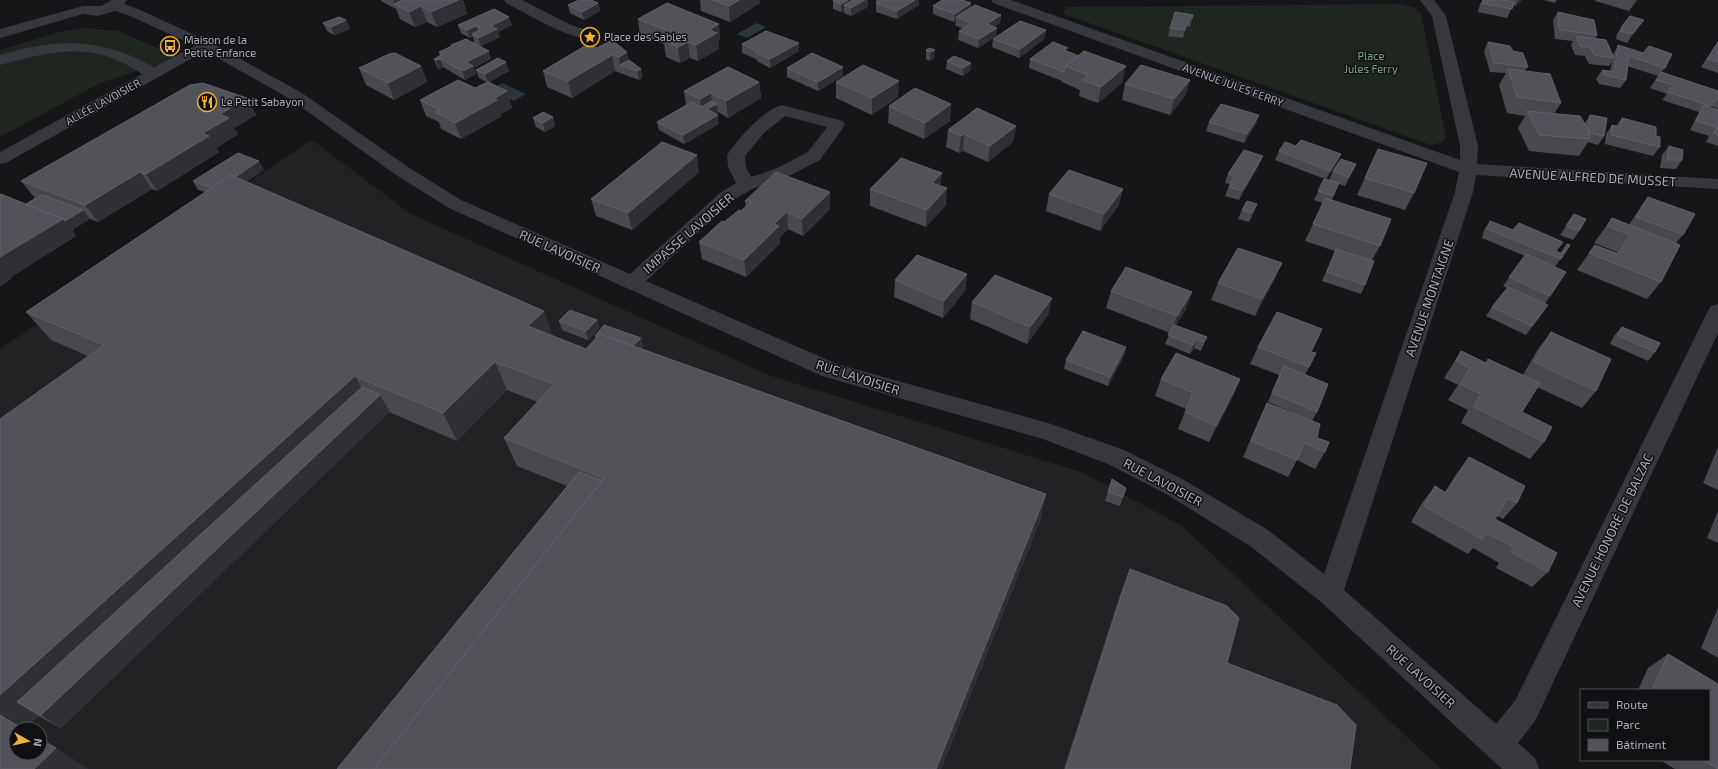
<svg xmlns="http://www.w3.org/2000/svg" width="1718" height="769" viewBox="0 0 1718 769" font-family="'Exo 2',sans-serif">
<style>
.built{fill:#222225;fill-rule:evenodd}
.green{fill:#1e261f}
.water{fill:#2c353c}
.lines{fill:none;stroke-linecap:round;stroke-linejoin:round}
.lane{fill:#37383d;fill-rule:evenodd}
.street{fill:#37383d;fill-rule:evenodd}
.wall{fill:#47494d}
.shaded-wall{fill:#2f3033}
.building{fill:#525359;stroke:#5f6168}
.labels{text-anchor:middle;stroke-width:3;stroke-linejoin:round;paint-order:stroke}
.far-poi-label{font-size:11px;fill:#a8adb8;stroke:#111113;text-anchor:start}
.far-park-label{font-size:11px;fill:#7fa381;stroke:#111113}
.far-street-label{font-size:11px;fill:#a8adb8;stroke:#111113}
.street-label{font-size:13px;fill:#a8adb8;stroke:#111113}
</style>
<rect width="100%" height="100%" fill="#161618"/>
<path class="built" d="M312,140L411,214L771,376L1084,473L1182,526L1441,769H0V349ZM16,729H40V753H16Z"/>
<path class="green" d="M1402,4L1415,8L1421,14L1446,137L1443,142L1431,145L1064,14V12L1066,7Z
M86,28L118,31L176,56L160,64L100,83L0,137V50L63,31Z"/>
<path class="water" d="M756,23L766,27L747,38L737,34Z
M502,83L526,94L514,101L491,90Z"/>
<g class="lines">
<path class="lane" d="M205,41L210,42L212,45L210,48L6,163L0,164V152L142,74C130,66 117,59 103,55C70,46 33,56 0,65V55C57,38 101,37 154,67Z"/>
<path class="street" d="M112,0H127L124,4L138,9L210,42L302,93L408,167L461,200L630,274L720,193L736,183L728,167L727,155C738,139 763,110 782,105L843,121L845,125L820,160L787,177L752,189L732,201L646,281L837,364L1048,423L1124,450L1184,480L1268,530L1324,574L1455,192L1459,172L993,3L991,0H1011L1460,160V146L1432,16L1420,0H1434L1446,16L1478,146L1477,164L1718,179V189L1476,175L1473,192L1344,590L1496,724L1515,701L1708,311L1711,306L1718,304V333L1535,721L1518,743L1535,758L1539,769H1502L1321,602L1250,546L1166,494L1108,464L1043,439L822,376L449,208L396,175L290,99L200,48L128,15L115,11L98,16L83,14L0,38V29L83,6H101ZM785,116L827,127L808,152L775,169L751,177L746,167L745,156L764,133Z
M504,0H522L571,25L596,33L598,36L596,39C577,44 525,13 506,3Z"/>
</g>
<path class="wall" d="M381,0H463L467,14L437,27L427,22L415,27L400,19L396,9L381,1Z
M700,0H760V3L730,22L701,11Z
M876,0H919V5L897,19L876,12Z
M1483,0H1522L1515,6L1513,5L1507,18L1478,12L1480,4Z
M1544,0H1557L1554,3Z
M1595,0H1638L1629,11L1595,1Z
M833,1L868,7L851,16L844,13V11L841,12L833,9Z
M598,3L600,11L584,20L570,13L568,5Z
M971,3V8L1001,15L1000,23L994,27L996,36L978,48L958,40L959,31L963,29L955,25L956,21L954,22L933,14V6Z
M1558,12L1597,35L1595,39L1613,55L1618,45L1665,68L1661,73L1718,91V109L1711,106L1710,107L1718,110V146L1706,142L1709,136L1690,130L1699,112L1662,100L1667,94L1650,88L1658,76L1627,66L1626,80L1620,88L1599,84L1596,79L1602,70L1610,71L1612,62L1609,66L1589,64L1585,56L1575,55L1571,45L1573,41L1555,39L1553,20Z
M1193,15L1190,27L1186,26L1183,38L1168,36L1170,28Z
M638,19L719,24L720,40L718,41L719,49L698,61L690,58L680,63L666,57L664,44L640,35Z
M346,20L350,29L334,35L327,31L323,23Z
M458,25H512L498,32L500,37L481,46L474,43L473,37L470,38L461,33Z
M1622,26L1638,28L1627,43L1616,39L1617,34Z
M1046,30L1044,39L1019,58L992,47L993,39Z
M1488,42L1513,51L1528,67L1525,71L1561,103L1554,114L1584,124L1590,115L1604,136L1598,145L1588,142L1579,156L1529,151L1518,128L1525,116L1507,113L1499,85L1506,73L1490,72L1484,51Z
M1718,42V73L1701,67Z
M588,44L629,60L641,69L642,78L639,80L615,71L572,98L547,87L543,71Z
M742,44L799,51L770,68L757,61L756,59L742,53Z
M451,45L491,59L474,68L476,74L465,80L443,67L439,69L437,67L434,59L440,56L439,52L451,47Z
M930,48L934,58L930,61L926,59V50Z
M1067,51L1122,83L1098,103L1079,96L1080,90L1062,82V81L1029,68L1030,59Z
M947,61L971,63L970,71L963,76L946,69Z
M421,66L427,82L394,100L366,85L359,68Z
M787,68L843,76L818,91L787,77Z
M476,70L509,71L489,82L507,91L512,108L501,114L502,116L461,139L441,129L439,122L426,116L420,100L475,88L487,82L479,78Z
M1190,80L1185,96L1170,115L1122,100L1125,84Z
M759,82L761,98L728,118L718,112L716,114L719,124L684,144L659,130L657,122L686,105L684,91Z
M836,82L898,97L872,115L836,98Z
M247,98L256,115L234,128L238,134L216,148L219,152L157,191L152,189L98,222L90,219L72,230L76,236L11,277L12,278L0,286L26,204L35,198L21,181Z
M951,104L950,121L924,139L888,123L889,106Z
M1259,115L1256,124L1244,143L1206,131L1209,122Z
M553,117L555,126L545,132L536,127L533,118Z
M1622,118L1656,136L1660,147L1653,156L1605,144L1606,134L1612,125L1616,126Z
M1016,126L1013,142L988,162L963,151L959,153L946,147L948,130Z
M1296,146L1341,154L1337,163L1326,179L1339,183L1332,200L1380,246L1372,260L1365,285L1361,294L1322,281L1335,251L1305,241L1323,203L1314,200L1325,179L1275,160L1279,151Z
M1669,146L1682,160L1676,169L1660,168L1662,155Z
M1378,149L1414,193L1405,210L1357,195Z
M1356,164L1345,186L1329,180L1333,171Z
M1259,165L1239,200L1225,196L1230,184L1225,183L1228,174Z
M264,170L246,182L553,336L586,349L596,338L595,336L641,338L643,347L641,349L1046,494L1040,521L941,769H337L567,486L517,466L504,438L538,402L507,390L457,441L389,412L61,728L38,716L24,729L0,769L88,356L51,340L26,312L205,192L198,190L193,181Z
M699,172L632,230L596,216L591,199Z
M941,186L946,205L926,227L870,206V189Z
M1049,194L1119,205L1100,231L1046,211Z
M1648,197L1683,235L1676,243L1661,282L1647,299L1577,270L1595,245L1617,253V252L1594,243L1612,218L1629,225L1642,205Z
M745,201L830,209L803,236L788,229L780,237V243L746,277L702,259L699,242L724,222L741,211L746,207Z
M1242,210L1254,213L1249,222L1238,219Z
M1574,214L1579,231L1573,240L1560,235Z
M1490,221L1560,253L1567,244L1570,245L1555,267L1550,296L1545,304L1548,305L1526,335L1486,316L1492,307L1507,288L1503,286L1525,256L1482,238L1484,230Z
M1282,263L1274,280L1255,316L1211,300L1218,283Z
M967,274L965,291L943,318L894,297L895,280Z
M1111,291L1186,309L1176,325L1207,337L1201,351L1194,348L1190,354L1165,344L1170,333L1106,308Z
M1052,298L1048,315L1027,344L970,319L972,302Z
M597,320L599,329L588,340L562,330L559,321Z
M1622,327L1655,352L1648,361L1610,344L1614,336Z
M1551,332L1596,391L1582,408L1537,387L1522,412L1544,442L1530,459L1461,423L1468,410L1448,400L1458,385L1444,378L1461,351L1486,363L1523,375L1538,349Z
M1126,347L1124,356L1108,386L1064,369L1066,360Z
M1258,347L1311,352L1309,367L1305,375L1317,412L1312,421L1268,402L1279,375L1250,364Z
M1161,379H1240L1233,396L1209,442L1178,429L1186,409L1155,396Z
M1267,403L1317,438L1325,452L1315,469L1297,460L1288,477L1243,457L1259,420Z
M1718,447V490L1703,483Z
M1469,457L1517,503L1503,519L1497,516L1495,519L1548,572L1532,587L1496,568L1499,563L1473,548L1468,554L1411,522L1422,503L1435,486L1445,492L1457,473Z
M1112,479L1126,488L1120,506L1105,501Z
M1718,511V543L1707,538Z
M1130,569L1227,663L1350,769H1064L1120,595Z
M1718,608V658L1701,648Z
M1668,654L1718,684V769H1675L1660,760H1709V690H1638L1648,668Z"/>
<path class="shaded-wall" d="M395,0H418L394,4L393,1Z
M458,0H463L467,14L437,27L431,12Z
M739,0H760V3L730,22L729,6Z
M848,0H856L844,5V11L841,12V4Z
M865,0H868V7L851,16V8Z
M915,0H919V5L897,19V11Z
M1518,0H1522L1515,6Z
M1636,0H1638L1629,11Z
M598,3L600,11L584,20L582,12Z
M971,3L970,12L956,17V21L954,22L955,14Z
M421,6L427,22L415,27L409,12Z
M1001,15L1000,23L986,32L987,24Z
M509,17L512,25L498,32L500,37L481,46L478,38L491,26Z
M346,20L350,29L334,35L331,27Z
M1644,20L1638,28L1627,43L1632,34Z
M719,24L720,40L718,41L719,49L698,61L696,45L709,30Z
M476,26L479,34H472L473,37L470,38L467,30Z
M997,28L996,36L978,48L979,39Z
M1046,30L1044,39L1019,58L1020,49Z
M688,42L690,58L680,63L678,47Z
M799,43V51L770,68V59Z
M935,50L934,58L930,61V52Z
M489,51L491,59L474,68L476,74L465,80L462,71L466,62Z
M627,52L630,68L620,65L619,57Z
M612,55L615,71L572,98L568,81Z
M440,59L443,67L439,69L436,60Z
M506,62L509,71L488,82L485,74Z
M971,63L970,71L963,76V68Z
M421,66L427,82L394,100L388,83Z
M1126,66L1122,83L1098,103L1101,87Z
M843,67V76L818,91V82Z
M641,69L642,78L639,80L637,71Z
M1190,80L1185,96L1170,115L1174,99Z
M899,81L898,97L872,115V98Z
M759,82L761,98L728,118L726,101Z
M507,91L512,108L501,114L502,116L461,139L455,123L495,98Z
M711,93L712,106L717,104L718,112L708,118L702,115L700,99Z
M247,98L256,115L234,128L238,134L216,148L219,152L157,191L146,174L203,133L220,114Z
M951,104L950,121L924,139L925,123Z
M718,115L719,124L684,144L683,135Z
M1259,115L1256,124L1244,143L1247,134Z
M553,117L555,126L545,132L543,123Z
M1016,126L1013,142L988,162L990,146Z
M964,134L963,151L959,153L961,136Z
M1341,154L1337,163L1326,180L1330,171Z
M697,155L699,172L632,230L628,213Z
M1263,156L1259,165L1239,200L1242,191Z
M259,161L264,170L221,198L216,189Z
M140,172L152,189L98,222L85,205Z
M942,173L940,189L932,183Z
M947,188L946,205L926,227L927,210Z
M1123,189L1119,205L1100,231L1104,214Z
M830,192V209L803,236L802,219Z
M1257,204L1254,213L1249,222L1252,213Z
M83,210L90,219L72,230L76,236L11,277L12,278L0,286V257L63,219Z
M787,212L788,229L780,237V243L746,277L744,260L774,224Z
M1282,263L1274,280L1255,316L1262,299Z
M967,274L965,291L943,318L944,301Z
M1192,292L1186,309L1171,333L1177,316Z
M1052,298L1048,315L1027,344L1030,327Z
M544,311L554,339L528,326Z
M597,320L599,329L588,340L586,331Z
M641,338L643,347L633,357L631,349Z
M1197,339L1194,348L1190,354L1193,345Z
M1126,347L1124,356L1108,386L1110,377Z
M495,362L507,390L457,441L443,413Z
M355,376L371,404L380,395L390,412L61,728L41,715L17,702L38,716L24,729L0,715V695Z
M1240,379L1233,396L1209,442L1216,426Z
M1046,494L1040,521L941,769H936Z
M56,748L89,769H34Z"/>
<path class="building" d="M402,0H458L431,12L421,6L409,12L394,4Z
M579,0H591L598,3L582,12L568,5Z
M712,0H739L729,6Z
M834,0H848L841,4L833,1Z
M853,0H865L851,8L844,5Z
M881,0H915L897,11L876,3Z
M942,0H962L971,3L955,14L933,6Z
M1483,0H1503L1514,2L1512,9L1482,3Z
M667,3L719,24L709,30L717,33L696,45L688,42L678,47L664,41L677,34L638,19Z
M975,5L1001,15L987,24L997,28L979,39L959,31L972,23L956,17Z
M494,9L509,17L491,26L497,29L478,38L472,34L482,29L476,26L467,30L458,25Z
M1175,12L1193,15L1192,18H1189L1185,30L1170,28Z
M1558,12L1594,20L1597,35L1559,30Z
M1630,16L1644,20L1632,34L1621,31L1622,26Z
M339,17L346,20L331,27L323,23Z
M1020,21L1046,30L1020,49L993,39Z
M766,31L799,43L770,59L756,53L758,52L742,44Z
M1576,36L1606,40L1614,58L1594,55L1591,48L1580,46Z
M466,39L489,51L466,62L473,66L462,71L440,59L436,60L434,59L443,54L439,52L452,46L451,45Z
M612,40L627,52L619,57L612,55L568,81L543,71L588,44L597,48Z
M1053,42L1068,48L1064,50L1079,56L1065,66L1064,72L1030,59Z
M1488,42L1510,46L1513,51L1523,53L1528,67L1494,63Z
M1718,42V62L1707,59Z
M1618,45L1643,53L1649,46L1672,54L1665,68L1629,56L1626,80L1605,75L1602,70L1614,72Z
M930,48L935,50L930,52L926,50Z
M1084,51L1126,66L1101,87L1082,80L1088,75L1065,66Z
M395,53L421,66L388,83L359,68L389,54Z
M812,53L843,67L818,82L787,68Z
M954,56L971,63L963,68L947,61Z
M498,58L506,62L485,74L476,70Z
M629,60L641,69L637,71L620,65Z
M863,65L899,81L872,98L836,82Z
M1141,65L1190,80L1174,99L1125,84Z
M728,67L759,82L726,101L711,93L700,99L684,91Z
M1508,69L1550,74L1561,103L1517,97Z
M1661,72L1718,91V98H1717L1711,106L1668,92L1673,85L1656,80Z
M458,80L475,88L488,82L507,91L495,98L497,100L455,123L435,112L440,110L420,100Z
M203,83L247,98L220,114L229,118L203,133L209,136L146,174L140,172L85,205L21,181L190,85Z
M915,88L951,104L925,123L889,106Z
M712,101L717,104L707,109L718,115L683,135L657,122L692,102L701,107Z
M1221,104L1259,115L1247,134L1209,122Z
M1704,105L1718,110V135L1713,133L1716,127L1696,121Z
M977,108L1016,126L990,146L964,134L961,136L948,130Z
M1527,111L1580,116L1589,131L1590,139L1539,135Z
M543,112L553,117L543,123L533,118Z
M1590,115L1607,118L1604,136L1589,133L1588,129Z
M1622,118L1656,127V136L1660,137V147L1611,135L1612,125L1620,127Z
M1301,140L1341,154L1330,171L1279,151L1285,142L1296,146Z
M662,142L697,155L628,213L591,199Z
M1669,146L1683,150L1682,160H1667Z
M1378,149L1427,163L1414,193L1365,178Z
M1244,150L1263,156L1242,191L1229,187L1234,176L1228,174Z
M238,153L259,161L235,177L231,175L212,188L193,181Z
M901,158L942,173L932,183L947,188L927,210L870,189Z
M1341,159L1356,164L1349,177L1333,171Z
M1069,170L1123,189L1104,214L1049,194Z
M776,172L830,192L802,219L787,212L774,224L779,226L744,260L699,242L722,221L724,222L739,210L741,211L751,202L745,201Z
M231,175L544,311L528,326L586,349L600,334L1046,494L936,769H374L604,478L504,438L554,384L495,362L443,413L355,376L0,695V419L104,345L26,312Z
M1324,179L1339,183L1333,196L1318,191Z
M1,194L63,219L0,257V195Z
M42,195L83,210L65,221L63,219L26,204Z
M1648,197L1695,214L1683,235L1636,217Z
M1325,198L1391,219L1380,246L1313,224Z
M1247,201L1257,204L1252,213L1242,210Z
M1574,214L1586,219L1579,231L1566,226Z
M1612,218L1680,245L1661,282L1589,253L1595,245L1618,254L1630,235L1607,226Z
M1490,221L1513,230L1519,223L1563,242L1556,251L1562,254L1567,244L1570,245L1561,259L1487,229Z
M1238,248L1282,263L1262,299L1218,283Z
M1336,249L1374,261L1365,285L1327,272Z
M1526,254L1566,272L1550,296L1509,277Z
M917,255L967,274L944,301L895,280Z
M1126,267L1192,292L1177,316L1111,291Z
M995,275L1052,298L1030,327L972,302Z
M1508,287L1548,305L1532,326L1492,307Z
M570,310L597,320L586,331L559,321Z
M1277,312L1322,329L1311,352L1316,353L1309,367L1258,347Z
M604,325L641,338L633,346L600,334L598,337L595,336Z
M1174,325L1207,337L1204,342L1197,339L1193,345L1168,335Z
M1622,327L1660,343L1655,352L1617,335Z
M1083,331L1126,347L1110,377L1066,360Z
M1551,332L1611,359L1596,391L1534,362Z
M1461,351L1486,363L1488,359L1540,383L1522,412L1552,427L1544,442L1473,406L1481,394L1460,384L1470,368L1456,361Z
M1176,353L1240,379L1216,426L1185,412L1193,393L1161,379Z
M1284,366L1328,384L1317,412L1272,393Z
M362,387L380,395L41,715L17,702Z
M1267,403L1320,424L1317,438L1329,442L1325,452L1304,443L1297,460L1251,441Z
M1469,457L1525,486L1517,503L1508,498L1495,519L1557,553L1548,572L1511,552L1514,547L1487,533L1482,539L1424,506L1435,486L1446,493Z
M579,472L602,481L374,769H337Z
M1112,479L1126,488L1123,497L1108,492Z
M1130,569L1227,606L1239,618L1227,663L1337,705L1356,725L1350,769H1066Z
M1668,654L1718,684V769L1703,760H1709V690H1652Z
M0,715L23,729H16V753H40V739L56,748L34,769H0Z"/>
<defs>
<symbol id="sight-ring" viewBox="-11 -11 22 22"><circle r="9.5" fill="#111113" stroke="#f2b134" stroke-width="1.5"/><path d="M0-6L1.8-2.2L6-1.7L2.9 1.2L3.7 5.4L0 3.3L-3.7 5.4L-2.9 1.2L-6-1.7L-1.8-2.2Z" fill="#f2b134"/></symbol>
<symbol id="bus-ring" viewBox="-11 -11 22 22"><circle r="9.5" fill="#111113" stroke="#f2b134" stroke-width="1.5"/><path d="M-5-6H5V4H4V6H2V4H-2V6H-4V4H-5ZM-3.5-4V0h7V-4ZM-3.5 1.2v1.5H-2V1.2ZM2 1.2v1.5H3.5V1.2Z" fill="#f2b134"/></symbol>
<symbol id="restaurant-ring" viewBox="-11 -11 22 22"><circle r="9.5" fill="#111113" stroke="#f2b134" stroke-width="1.5"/><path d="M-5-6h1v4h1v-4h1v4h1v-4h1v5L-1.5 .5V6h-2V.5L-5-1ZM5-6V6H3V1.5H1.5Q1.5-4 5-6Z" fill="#f2b134"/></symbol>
</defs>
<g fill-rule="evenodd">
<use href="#sight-ring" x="579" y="26" width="22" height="22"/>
<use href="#bus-ring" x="159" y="35" width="22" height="22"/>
<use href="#restaurant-ring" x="196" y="91" width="22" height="22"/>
</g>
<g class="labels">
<g class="far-poi-label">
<text x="604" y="41">Place des Sables</text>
<text x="184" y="44">Maison de la<tspan x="184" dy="13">Petite Enfance</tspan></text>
<text x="221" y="106">Le Petit Sabayon</text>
</g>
<g class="far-park-label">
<text x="1371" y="60">Place<tspan x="1371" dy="13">Jules Ferry</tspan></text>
</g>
<g class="far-street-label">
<text transform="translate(1233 85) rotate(20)" y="4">AVENUE JULES FERRY</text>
<text transform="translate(103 102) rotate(-29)" y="4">ALLÉE LAVOISIER</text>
</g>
<g class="street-label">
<text transform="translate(1593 177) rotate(3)" y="5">AVENUE ALFRED DE MUSSET</text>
<text transform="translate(688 233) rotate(-41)" y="5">IMPASSE LAVOISIER</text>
<text transform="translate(560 251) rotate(24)" y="5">RUE LAVOISIER</text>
<text transform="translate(1429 298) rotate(-71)" y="5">AVENUE MONTAIGNE</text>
<text transform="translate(858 377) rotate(18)" y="5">RUE LAVOISIER</text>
<text transform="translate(1163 482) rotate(28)" y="5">RUE LAVOISIER</text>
<text transform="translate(1612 530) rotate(-64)" y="5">AVENUE HONORÉ DE BALZAC</text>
<text transform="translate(1421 676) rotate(42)" y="5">RUE LAVOISIER</text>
</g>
</g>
<rect x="1580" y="689" width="130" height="72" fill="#111113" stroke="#4d4f55"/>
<rect x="1588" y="702" width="20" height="6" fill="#37383d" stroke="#4d4f55"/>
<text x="1616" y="709" font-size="12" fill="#a8adb8">Route</text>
<rect x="1588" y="719" width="20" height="12" fill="#1e261f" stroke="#4d4f55"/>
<text x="1616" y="729" font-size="12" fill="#a8adb8">Parc</text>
<rect x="1588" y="739" width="20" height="12" fill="#525359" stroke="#4d4f55"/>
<text x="1616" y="749" font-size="12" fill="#a8adb8">Bâtiment</text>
<g transform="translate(28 741) rotate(98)"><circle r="19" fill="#111113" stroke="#4d4f55"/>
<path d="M0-3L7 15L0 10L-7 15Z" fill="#f2b134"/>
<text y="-6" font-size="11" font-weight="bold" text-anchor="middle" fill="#a8adb8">N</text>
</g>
</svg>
